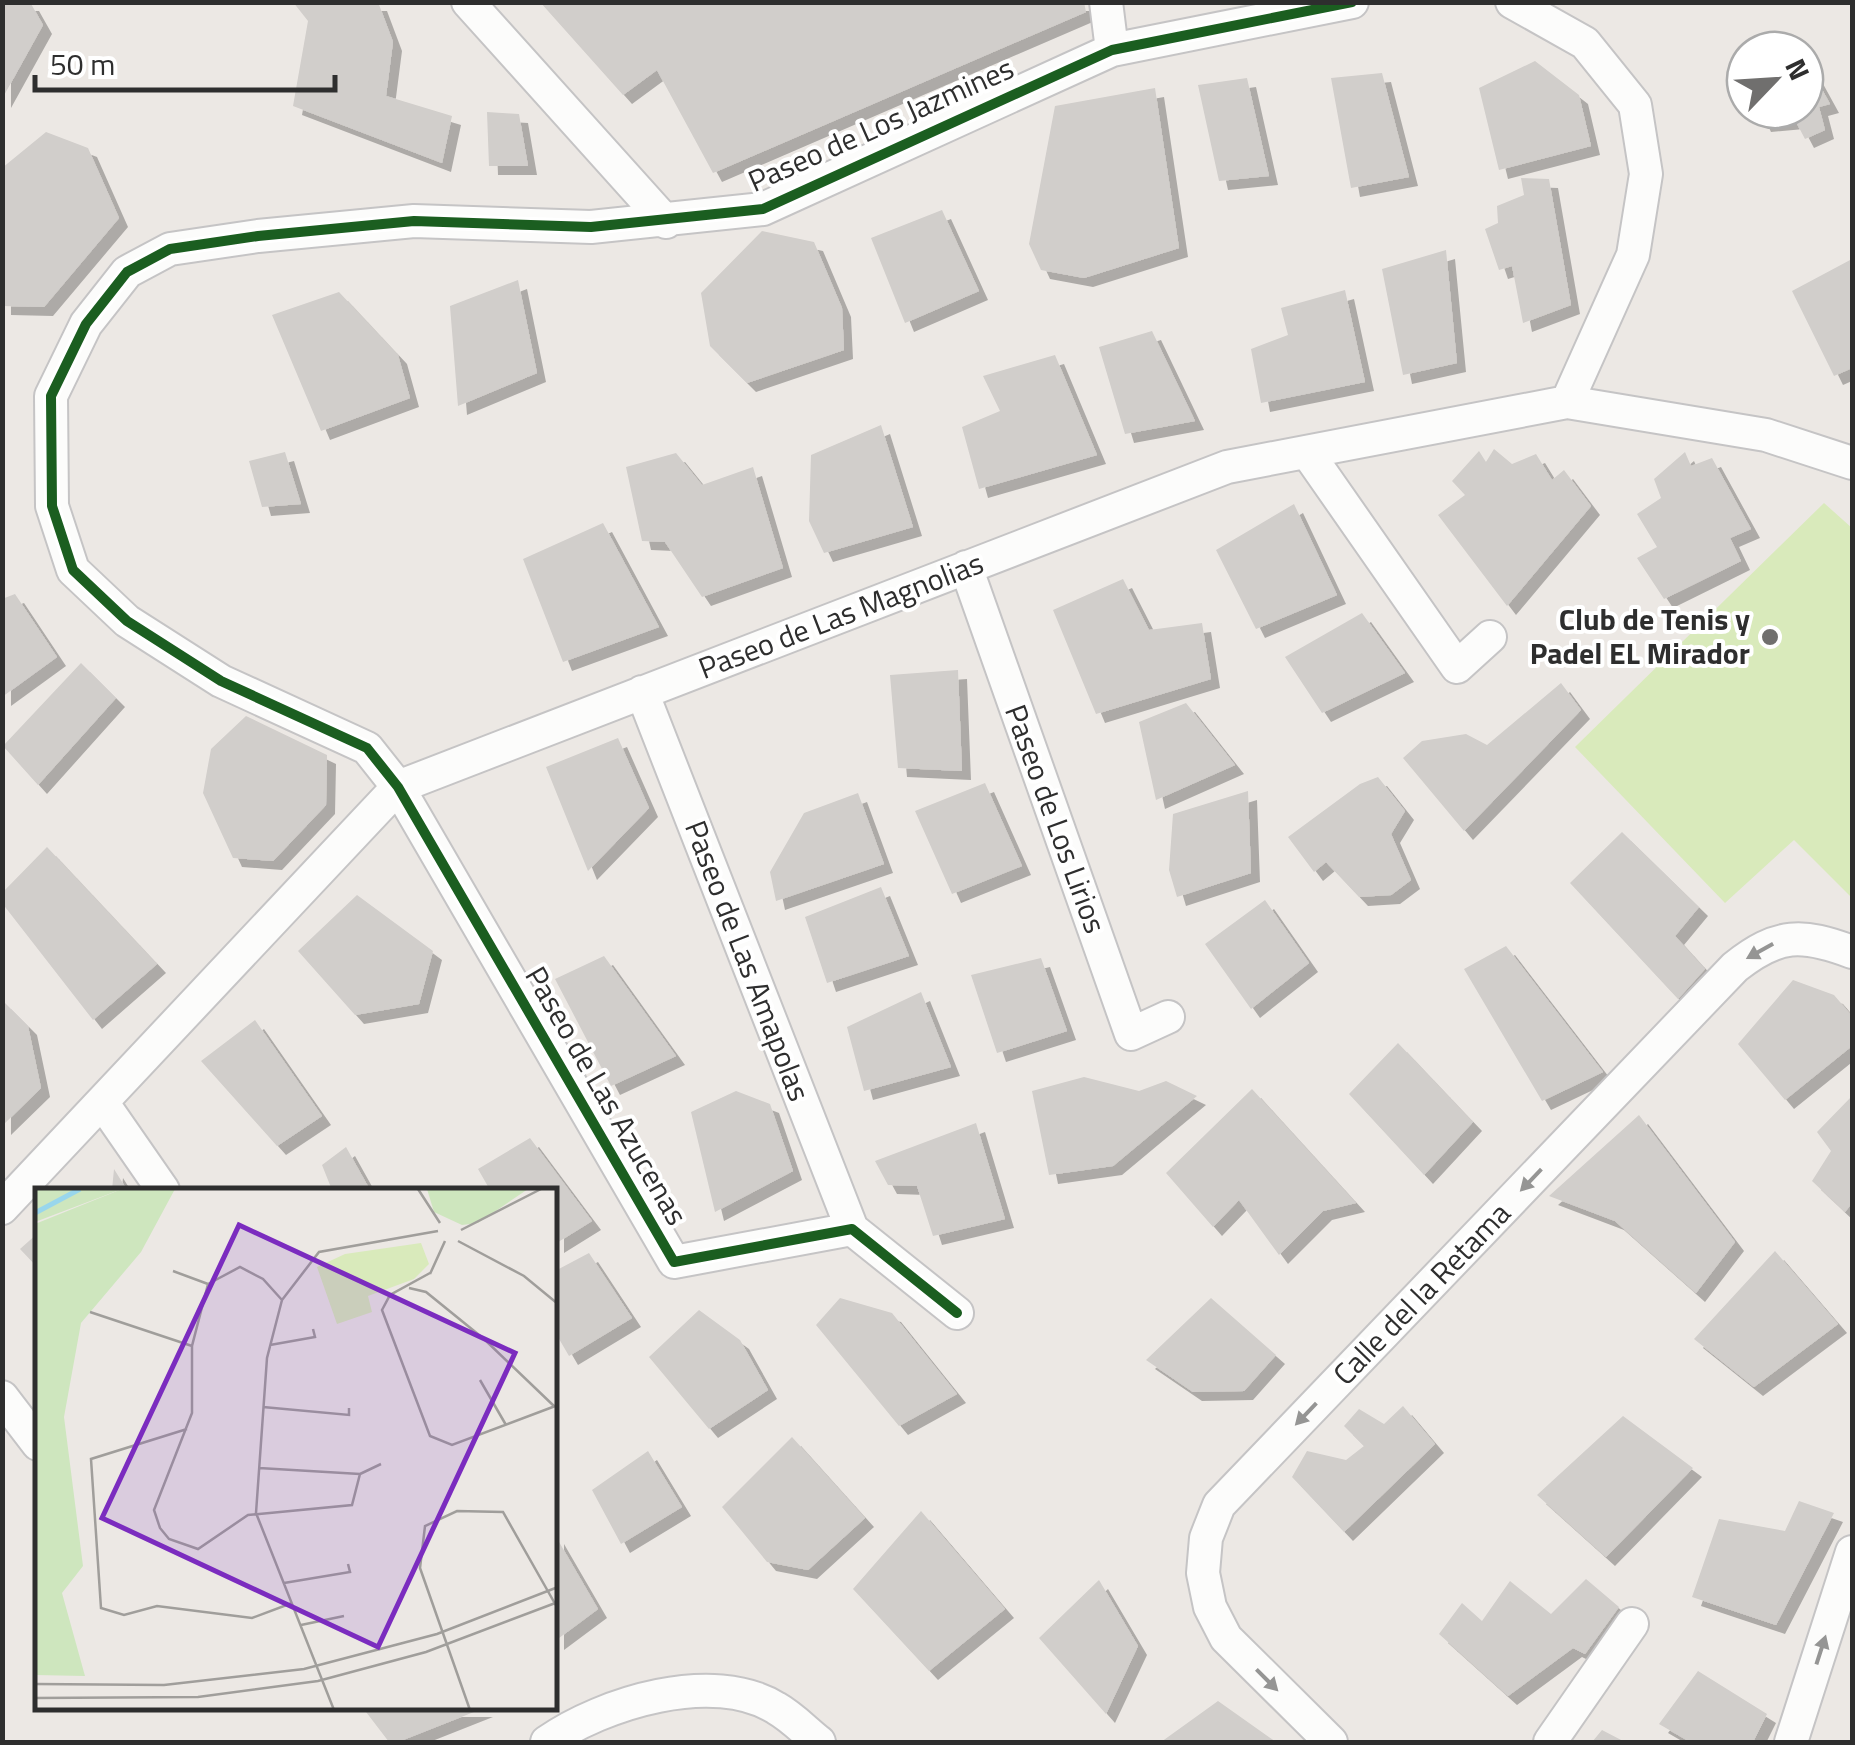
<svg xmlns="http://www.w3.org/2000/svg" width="1855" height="1745" viewBox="0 0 1855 1745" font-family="'Titillium Web',sans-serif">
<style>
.pitch{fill:#d9eabb}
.building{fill:#d1cecb;filter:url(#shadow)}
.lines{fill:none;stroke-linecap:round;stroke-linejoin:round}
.minor-casing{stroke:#c5c4c5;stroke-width:36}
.minor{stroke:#fcfcfb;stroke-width:32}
.cycleway-casing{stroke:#fff;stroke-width:16}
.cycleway{stroke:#1b5e20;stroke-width:10}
.oneway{fill:#959594}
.poi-dot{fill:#706f6e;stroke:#fff;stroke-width:4}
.labels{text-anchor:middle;stroke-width:8;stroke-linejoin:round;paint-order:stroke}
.street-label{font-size:30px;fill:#2e2e2e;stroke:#fff}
.poi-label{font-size:30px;font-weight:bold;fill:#2e2e2e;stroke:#fff;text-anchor:end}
.inset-river{fill:none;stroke:#99d6ec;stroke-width:5}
.inset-road{fill:none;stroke:#a09e9b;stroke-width:2.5}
.view{fill:#7b2cbf;fill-opacity:0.15;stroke:#7b2cbf;stroke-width:5}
.inset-edge{fill:none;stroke:#2e2e2e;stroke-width:5}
</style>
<defs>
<filter id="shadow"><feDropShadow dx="9" dy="9" stdDeviation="0" flood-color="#0004"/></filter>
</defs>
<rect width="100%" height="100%" fill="#ece8e4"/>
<path class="pitch" d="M1824,503L1852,528V898L1794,840L1725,903L1575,747Z"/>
<path class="building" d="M8,2H30L43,25L2,99V5Z
M293,2H378L393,42L386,96L452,116L442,163L293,106L308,21Z
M540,2H1084L1086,12L713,173L657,70L623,95Z
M1535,61L1579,95L1591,146L1499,170L1479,88Z
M1382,73L1409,177L1351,188L1331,78Z
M1813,73L1830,104L1819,107L1825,130L1805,139L1795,120L1762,123L1756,110H1805V76Z
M1247,78L1269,176L1219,181L1198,85Z
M1155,88L1179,248L1084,278L1041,270L1029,244L1055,106Z
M487,112L519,114L528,166H489Z
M46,132L88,148L119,218L44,307L2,306V168Z
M1521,178L1549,179L1571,305L1523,323L1512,266L1499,270L1485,229L1498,223L1497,206L1524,195Z
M942,210L979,291L905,323L871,238Z
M762,231L814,242L842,308L844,350L747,383L710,346L701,293Z
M1446,250L1457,363L1403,375L1382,269Z
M1852,259V368L1834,376L1792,291Z
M518,280L537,373L458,406L450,306Z
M1345,290L1365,382L1261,403L1251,349L1288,335L1281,308Z
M339,292L398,355L410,398L321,431L272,315Z
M1152,331L1195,421L1125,434L1099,347Z
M1055,355L1097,455L979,489L962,427L1000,411L983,376Z
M881,425L913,527L824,553L809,521L811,455Z
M1494,449L1512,464L1536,454L1552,480L1564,470L1591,506L1507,606L1438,515L1465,495L1452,481L1479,451L1486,462Z
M285,452L301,504L262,507L249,461Z
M1685,452L1691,466L1712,458L1751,529L1730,538L1741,561L1664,599L1637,558L1657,547L1637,514L1661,498L1654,479Z
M676,453L702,485L753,467L783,568L702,597L665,542L642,541L626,467Z
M1294,504L1337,595L1256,629L1216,550Z
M603,523L659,627L563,662L523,559Z
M1123,579L1149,630L1202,623L1211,679L1096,714L1053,610Z
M15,594L57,657L2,697V599Z
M1362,613L1405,673L1322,713L1285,657Z
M81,663L116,698L38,785L3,746Z
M958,670L962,771L898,768L890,675Z
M1561,683L1581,710L1464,831L1403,758L1422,741L1466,734L1487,745Z
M1186,703L1235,765L1156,800L1139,722Z
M246,716L327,755L326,805L273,861L233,858L203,793L211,749Z
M618,738L649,808L588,871L546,767Z
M1378,777L1405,811L1391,834L1411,880L1391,895L1359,897L1326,862L1314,872L1288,837L1360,784Z
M985,783L1022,866L952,894L915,811Z
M1248,791L1251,873L1177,897L1169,870L1173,814Z
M858,793L884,864L776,901L770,872L804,813Z
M1622,832L1699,907L1675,936L1705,969L1678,999L1570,883Z
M47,847L157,964L93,1020L2,903V893Z
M881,887L909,956L827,983L805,917Z
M357,895L433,951L419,1004L355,1015L298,951Z
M1265,900L1309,963L1251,1009L1205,944Z
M1506,946L1603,1072L1542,1101L1464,969Z
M604,956L676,1056L611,1086L555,979Z
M1041,958L1067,1031L997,1053L971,975Z
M1793,980L1834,995L1852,1016V1046L1785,1100L1738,1044Z
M921,992L951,1067L864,1091L847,1027Z
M2,1000L28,1026L41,1088L2,1126Z
M255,1020L322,1116L277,1146L201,1061Z
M1398,1043L1473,1122L1424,1175L1349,1094Z
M1084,1077L1139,1091L1166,1081L1197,1096L1113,1166L1049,1175L1032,1091Z
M1252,1089L1356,1203L1323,1211L1279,1255L1239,1200L1213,1227L1166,1173Z
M736,1091L770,1104L793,1171L715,1212L691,1112Z
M1852,1096V1203L1845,1212L1812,1181L1831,1151L1817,1132Z
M1639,1115L1735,1242L1696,1293L1615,1221L1549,1196Z
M976,1123L1005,1219L933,1236L917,1186L888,1185L875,1161Z
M530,1138L592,1221L555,1244V1190H490L478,1169Z
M346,1147L370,1190H332L322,1165Z
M114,1169L127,1190H112Z
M38,1233V1268L20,1249Z
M1775,1251L1838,1324L1754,1387L1694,1339Z
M589,1253L632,1318L569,1356L555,1332V1271Z
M840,1298L892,1313L957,1394L899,1426L816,1325Z
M1211,1298L1276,1355L1244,1391L1193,1392L1146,1360Z
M699,1310L740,1340L768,1390L709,1429L649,1357Z
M1403,1406L1435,1444L1344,1532L1292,1477L1307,1451L1346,1460L1364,1446L1344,1426L1359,1409L1384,1424Z
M1623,1416L1693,1468L1606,1557L1537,1495Z
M792,1437L865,1518L808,1570L767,1562L722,1507Z
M648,1451L682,1507L621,1544L592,1490Z
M1799,1501L1834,1513L1776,1625L1692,1597L1719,1519L1785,1531Z
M921,1511L1005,1609L929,1671L853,1589Z
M555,1535L598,1609L555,1641Z
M1586,1579L1619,1607L1585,1654L1573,1648L1508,1696L1439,1634L1462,1603L1482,1621L1510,1581L1551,1614Z
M1099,1580L1138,1646L1106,1714L1039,1638Z
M1698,1671L1767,1714L1753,1742H1690L1659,1724Z
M1218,1701L1276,1742H1161Z
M363,1708H484L398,1742H389Z
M1602,1730L1625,1742H1592Z"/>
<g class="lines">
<defs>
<path id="minor" d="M468,2L666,222
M1106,2L1112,50
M1512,2L1585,43L1635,105L1646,174L1633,255L1567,402
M1307,452L1457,667L1490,637
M966,567L1131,1034L1168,1017
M642,692L852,1229
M102,1102L163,1190
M2,1208L398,787L1227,467L1567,402L1766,435L1852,463
M957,1313L852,1229L674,1262L398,787L367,748L221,681L127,621L73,570L52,506L51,396L86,324L127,272L170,249L258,236L414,221L591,227L763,209L1112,50L1352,2
M2,1397L38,1444
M547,1742C603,1703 713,1669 776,1708C792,1717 805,1731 819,1742
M1331,1742L1226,1638L1210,1607L1203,1573L1206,1538L1219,1505L1735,967C1778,933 1802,933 1852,952
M1550,1742L1632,1624
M1791,1742L1852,1552"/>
</defs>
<use href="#minor" class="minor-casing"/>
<use href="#minor" class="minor"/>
<defs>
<path id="cycleway" d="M957,1313L852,1229L674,1262L398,787L367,748L221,681L127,621L73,570L52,506L51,396L86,324L127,272L170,249L258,236L414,221L591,227L763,209L1112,50L1352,2"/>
</defs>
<use href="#cycleway" class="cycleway-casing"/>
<use href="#cycleway" class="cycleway"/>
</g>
<defs><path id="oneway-solid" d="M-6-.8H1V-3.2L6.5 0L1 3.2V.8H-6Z" transform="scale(2.5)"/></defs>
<g class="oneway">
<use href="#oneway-solid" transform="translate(1760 951) rotate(151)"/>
<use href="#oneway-solid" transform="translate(1531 1180) rotate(134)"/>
<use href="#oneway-solid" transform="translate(1306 1414) rotate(134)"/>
<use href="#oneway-solid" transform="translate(1821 1650) rotate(-72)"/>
<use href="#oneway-solid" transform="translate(1267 1680) rotate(45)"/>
</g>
<circle class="poi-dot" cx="1770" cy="637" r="10"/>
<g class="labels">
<g class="street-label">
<text transform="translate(881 125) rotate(-24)" y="10">Paseo de Los Jazmines</text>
<text transform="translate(841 616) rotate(-21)" y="10">Paseo de Las Magnolias</text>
<text transform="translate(1055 819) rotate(70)" y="10">Paseo de Los Lirios</text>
<text transform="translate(747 961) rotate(69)" y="10">Paseo de Las Amapolas</text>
<text transform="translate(606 1096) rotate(60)" y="10">Paseo de Las Azucenas</text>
<text transform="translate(1422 1294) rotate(-46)" y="10">Calle del la Retama</text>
</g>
<g class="poi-label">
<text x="1750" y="630">Club de Tenis y<tspan x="1750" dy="34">Padel EL Mirador</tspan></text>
</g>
</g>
<g transform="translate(35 1188)">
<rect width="522" height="522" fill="#ece8e4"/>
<path d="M87,1H140L106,64L46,135L29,229L48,378L27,405L50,488L0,487V36ZM392,1H493L443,35L427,37L399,24Z" fill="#cee6be"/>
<path d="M0,1H87L0,34Z" fill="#cee6be"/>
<path d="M386,55L394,76L379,91L333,108L337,124L302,136L282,79L310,66Z" fill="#d9eabb"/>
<path class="inset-river" d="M0,25L45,1"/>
<path class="inset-road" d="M383,1L405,35M426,42L506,1M423,53L489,88L523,116M138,83L173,96M395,85L355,107L347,122L395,248L417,257L523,217M395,86L410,53M374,100L391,104L449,151L520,219M247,112L228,91L205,79L173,96L157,158V225L119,322L125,340L134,351L163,361L213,327L317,317L325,286L346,276M55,124L157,158M235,157L280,149L278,141M445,192L471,237M228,219L314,227V220M152,241L56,271L66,420L89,427L122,418L217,430L257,415M224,280L325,286M249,395L315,384L313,376M266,437L309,428M0,496L129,497L269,481L402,446L523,399M0,510L163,509L283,493L391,464L523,414M299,522L221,325L232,170L247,112L284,64L403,43M435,522L385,380L390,338L422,323L468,324L523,421"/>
<path class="view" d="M204,37L480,165L343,459L67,330Z"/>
<rect width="522" height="522" class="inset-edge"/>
</g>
<rect width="1855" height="1745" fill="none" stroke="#2e2e2e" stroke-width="10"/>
<g transform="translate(1775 80) rotate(65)"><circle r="48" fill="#ffffff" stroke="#ababab" stroke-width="2.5"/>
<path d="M0-8L18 38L0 25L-18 38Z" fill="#706f6e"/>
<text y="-15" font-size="28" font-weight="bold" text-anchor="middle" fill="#2e2e2e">N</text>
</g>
<path d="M35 75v15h300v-15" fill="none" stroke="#2e2e2e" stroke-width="5"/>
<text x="50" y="75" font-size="30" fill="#2e2e2e" stroke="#ffffff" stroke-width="8" paint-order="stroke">50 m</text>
</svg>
